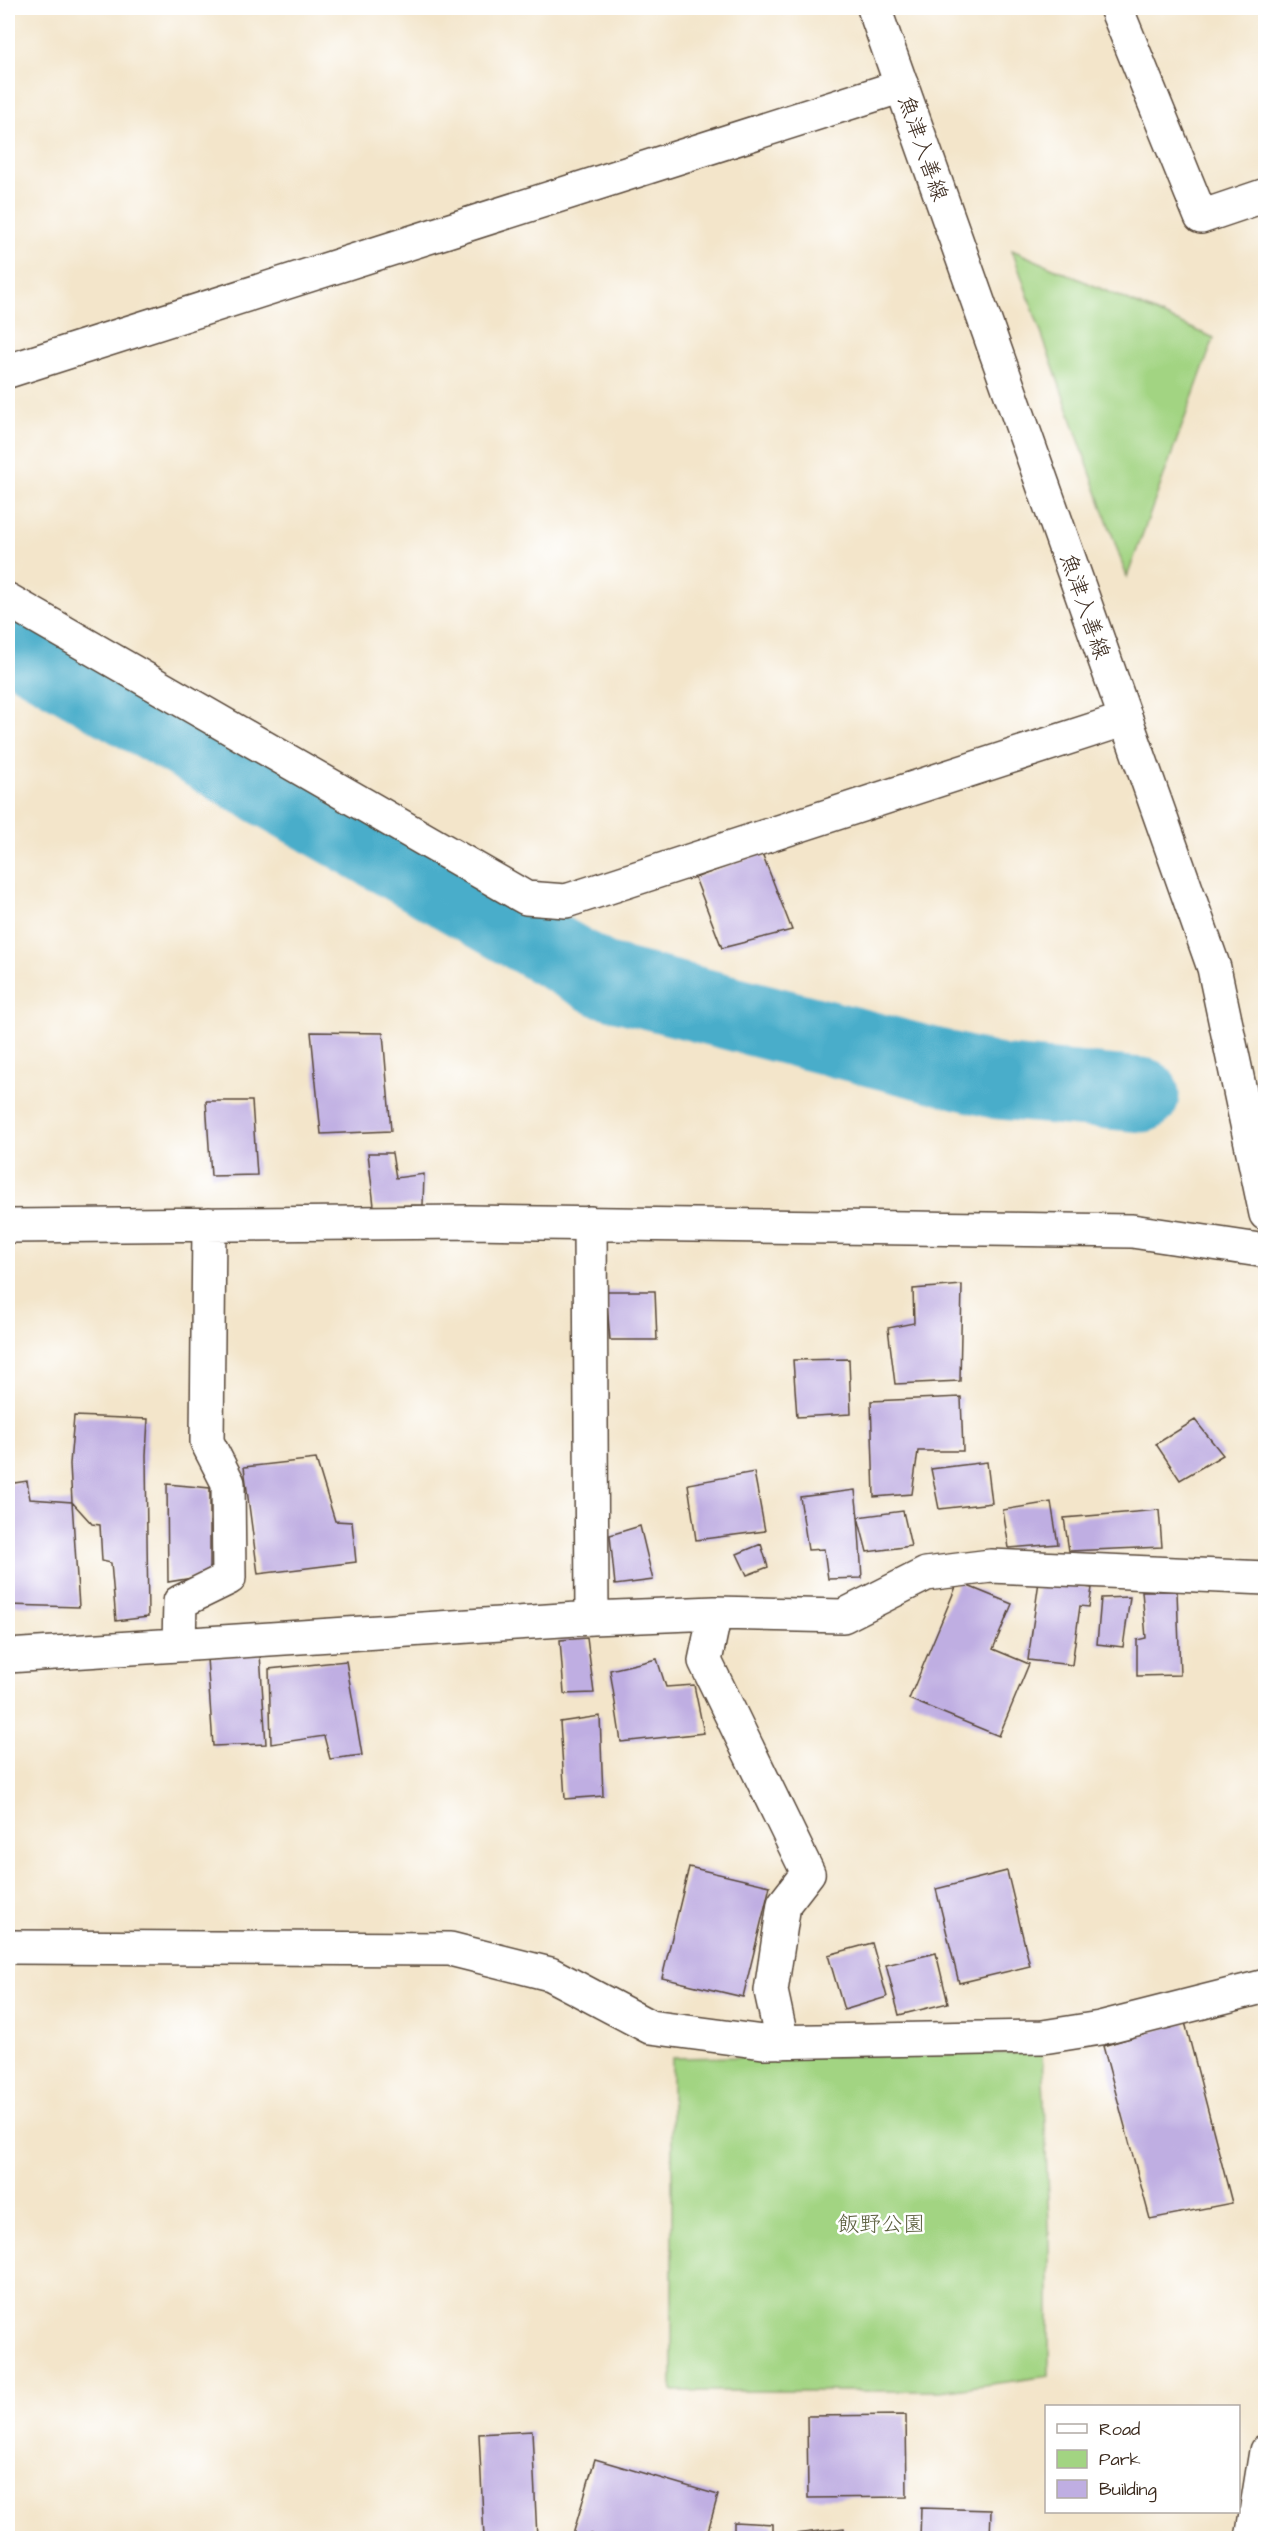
<svg xmlns="http://www.w3.org/2000/svg" width="1273" height="2546" viewBox="0 0 1273 2546" font-family="'Architects Daughter','Klee One',sans-serif">
<style>
.green{fill:#a2d482;stroke:#6e7f50;stroke-width:1.5}
.lines{fill:none;stroke-linecap:round;stroke-linejoin:round}
.river{stroke:#4aadca;stroke-width:75}
.building{fill:#bfaee2}
.minor-casing{stroke:#574638;stroke-width:36}
.major-casing{stroke:#574638;stroke-width:36}
.minor{stroke:#fff;stroke-width:33}
.major{stroke:#fff;stroke-width:33}
.labels{text-anchor:middle;stroke-width:5;stroke-linejoin:round;paint-order:stroke}
.street-label{font-size:22px;fill:#3b2a1e;stroke:#fff}
.park-label{font-size:22px;fill:#5a5d3c;stroke:#fff}
</style>
<rect width="100%" height="100%" fill="#fff"/>
<filter id="ink" filterUnits="userSpaceOnUse"><feTurbulence type="fractalNoise" baseFrequency=".0167" numOctaves="2"/><feDisplacementMap in="SourceGraphic" scale="12" xChannelSelector="R" yChannelSelector="G"/><feConvolveMatrix kernelMatrix="1 2 1 2 8 2 1 2 1" color-interpolation-filters="sRGB"/></filter>
<filter id="wash" filterUnits="userSpaceOnUse"><feTurbulence type="fractalNoise" baseFrequency=".008" numOctaves="4" result="noise"/><feDisplacementMap in="SourceGraphic" scale="24" xChannelSelector="R" yChannelSelector="G"/><feGaussianBlur stdDeviation="1.35" result="paint"/><feColorMatrix in="noise" values="0 0 0 0 0 0 0 0 0 0 0 0 0 0 0 0 0 1.4 0 .05"/><feComposite in="paint" operator="in"/></filter>
<g filter="url(#wash)">
<rect width="100%" height="100%" fill="#f3e5ca"/>
<path class="green" d="M1012,250L1214,338L1127,577Z
M1042,2053L1049,2225V2376L940,2391H672V2058Z"/>
<g class="lines">
<path class="river" d="M8,641L603,980L999,1082L1142,1095"/>
</g>
<g id="blocks">
<path class="building" d="M762,853L792,930L722,948L695,878Z
M311,1032L383,1033L391,1131L321,1134Z
M206,1101H252L257,1175L211,1176Z
M368,1153H392L396,1178L424,1174L423,1205L374,1206Z
M962,1285L960,1381L895,1384L888,1328L914,1323L913,1289Z
M606,1291H655L657,1340H610Z
M849,1359L851,1414L797,1417L793,1360Z
M961,1397L963,1451H918L912,1494L874,1497L871,1401Z
M74,1416L148,1419L146,1455L148,1617L116,1621L111,1563L102,1561L100,1525L92,1524L72,1502L70,1464Z
M1195,1420L1223,1455L1180,1480L1156,1444Z
M316,1459L335,1521L352,1522L356,1562L258,1574L244,1467Z
M987,1462L992,1503L939,1509L931,1469Z
M754,1472L765,1531L696,1540L688,1484Z
M27,1481L30,1499L72,1502L79,1607L8,1605V1484Z
M167,1484L210,1488V1575L168,1582Z
M855,1490L858,1517L903,1511L911,1546L867,1552L858,1517L862,1578L828,1579L824,1549L808,1550L800,1497Z
M1051,1502L1058,1544L1009,1548L1003,1510Z
M1159,1510L1162,1547L1069,1551L1064,1518Z
M640,1526L653,1580L615,1585L610,1535Z
M761,1544L768,1567L747,1575L737,1554Z
M1039,1581L1092,1588L1089,1607L1080,1606L1072,1665L1028,1660Z
M958,1582L1012,1604L993,1649L1029,1664L999,1736L909,1699Z
M1142,1591H1177L1180,1675L1137,1676V1640L1146,1638Z
M1130,1597L1123,1647L1097,1644L1101,1598Z
M587,1638L594,1693L564,1694L560,1640Z
M260,1654L266,1744L213,1746L207,1658Z
M657,1659L666,1687L694,1685L704,1733L621,1742L610,1670Z
M346,1661L362,1755L330,1759L324,1736L271,1744L269,1669Z
M600,1716L603,1796L565,1799L560,1722Z
M689,1867L770,1886L743,1997L662,1978Z
M1007,1871L1030,1966L959,1983L936,1889Z
M872,1943L887,1997L844,2010L828,1955Z
M936,1953L948,2003L899,2015L886,1965Z
M1185,2022L1232,2203L1150,2219L1103,2046Z
M906,2415L907,2497L808,2498L807,2416Z
M532,2431L537,2538H484L479,2434Z
M595,2459L718,2495L706,2538H605L590,2534L588,2538H572Z
M921,2508L991,2510L990,2538H920Z
M734,2522L773,2524V2538H734Z
M844,2528L845,2538H795V2534Z"/>
</g>
</g>
<g filter="url(#ink)">
<use href="#blocks" fill-opacity="0" stroke="#574638" stroke-width="1.5"/>
<g class="lines">
<defs>
<path id="minor" d="M1116,8L1201,217L1266,195
M8,371L902,86
M8,600L526,898L566,901L1126,719
M590,1223L592,1618
M8,1226L469,1222L1132,1231L1266,1251
M715,1613L705,1661L808,1873L784,1904L771,1991L782,2042
M179,1644L180,1602L229,1578L228,1483L207,1442L209,1224
M8,1656L592,1618L715,1613L843,1616L926,1574L991,1566L1266,1578
M8,1947L450,1949L550,1974L650,2027L763,2042L1043,2037L1100,2028L1266,1986"/>
<path id="major" d="M874,8L1214,968L1266,1214
M1252,2538L1266,2451"/>
</defs>
<use href="#minor" class="minor-casing"/>
<use href="#major" class="major-casing"/>
<use href="#minor" class="minor"/>
<use href="#major" class="major"/>
</g>
</g>
<g class="labels">
<g class="street-label">
<text transform="translate(924 148) rotate(71)" y="8">魚津入善線</text>
<text transform="translate(1086 606) rotate(71)" y="8">魚津入善線</text>
</g>
<g class="park-label">
<text x="881" y="2231">飯野公園</text>
</g>
</g>
<rect width="1273" height="2546" fill="none" stroke="#fff" stroke-width="30"/>
<rect x="1045" y="2405" width="195" height="108" fill="#ffffff" stroke="#b1aaa5" stroke-width="1.5"/>
<rect x="1057" y="2424" width="30" height="9" fill="#ffffff" stroke="#b1aaa5" stroke-width="1.5"/>
<text x="1099" y="2435" font-size="18" fill="#3b2a1e">Road</text>
<rect x="1057" y="2450" width="30" height="18" fill="#a2d482" stroke="#b1aaa5" stroke-width="1.5"/>
<text x="1099" y="2465" font-size="18" fill="#3b2a1e">Park</text>
<rect x="1057" y="2480" width="30" height="18" fill="#bfaee2" stroke="#b1aaa5" stroke-width="1.5"/>
<text x="1099" y="2495" font-size="18" fill="#3b2a1e">Building</text>
</svg>
